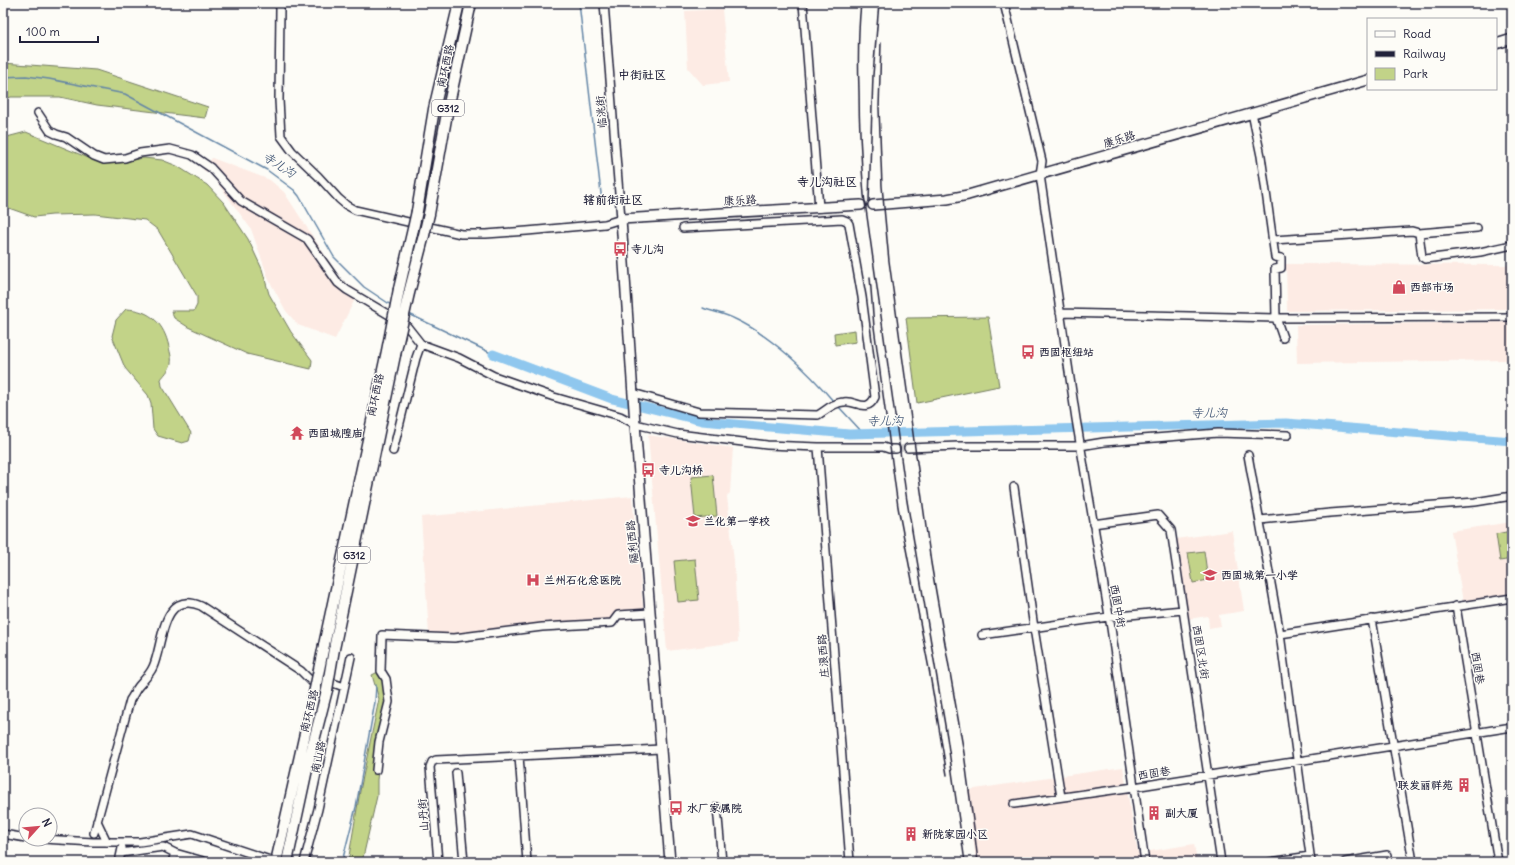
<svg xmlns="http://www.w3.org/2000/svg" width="1515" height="865" viewBox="0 0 1515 865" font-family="Delius,'LXGW WenKai TC',sans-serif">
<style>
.built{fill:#fdebe4}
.green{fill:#c2d388;stroke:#727a62}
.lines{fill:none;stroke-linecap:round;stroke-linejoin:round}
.stream{stroke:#6385a6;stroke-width:1.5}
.river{stroke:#8fc7ee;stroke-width:9}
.minor-tunnel{stroke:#d1d0d1;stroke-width:7;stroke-dasharray:7 3.5;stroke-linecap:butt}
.minor-casing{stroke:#22223b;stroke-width:10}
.major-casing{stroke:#22223b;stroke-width:12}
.highway-casing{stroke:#22223b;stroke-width:13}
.minor{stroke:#fdfcf7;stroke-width:7}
.major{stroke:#fdfcf7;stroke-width:9}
.highway{stroke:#fdfcf7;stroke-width:10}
.rail{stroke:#22223b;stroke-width:1.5}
.highway-bridge-casing{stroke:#22223b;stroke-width:13;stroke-linecap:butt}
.highway-bridge{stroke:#fdfcf7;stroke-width:10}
.labels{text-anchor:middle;stroke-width:3;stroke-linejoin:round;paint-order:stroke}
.shield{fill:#fdfcf7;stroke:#646373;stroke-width:1}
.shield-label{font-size:10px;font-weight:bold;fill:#22223b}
.street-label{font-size:11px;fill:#22223b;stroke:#fdfcf7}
.poi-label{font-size:11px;font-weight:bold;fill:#22223b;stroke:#fdfcf7;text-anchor:start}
.neighbourhood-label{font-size:12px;font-weight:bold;fill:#22223b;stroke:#fdfcf7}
.water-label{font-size:12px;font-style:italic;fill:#485c7a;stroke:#fdfcf7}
</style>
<rect width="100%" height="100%" fill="#fdfcf7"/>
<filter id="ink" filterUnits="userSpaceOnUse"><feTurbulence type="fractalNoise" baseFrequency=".025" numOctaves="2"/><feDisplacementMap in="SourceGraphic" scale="8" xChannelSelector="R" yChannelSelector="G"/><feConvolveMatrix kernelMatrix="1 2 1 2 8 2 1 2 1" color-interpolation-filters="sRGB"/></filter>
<g filter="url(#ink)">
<path class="built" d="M722,9L729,82L703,85L688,68L685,11Z
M212,158L270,180L284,192L341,280L359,291L335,339L298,325L286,311L269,280L251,229L211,174L203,170Z
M1286,264L1512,265V309L1287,311Z
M1512,322V360L1297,363L1296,325Z
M648,435L733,448L730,493L727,496L734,561L738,642L667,651Z
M632,496L644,618L457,636L429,634L421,517Z
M1512,522V594L1463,602L1451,531Z
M1232,531L1244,611L1219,615L1221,626L1209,628L1208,616L1188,619L1176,539Z
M1123,767L1138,853L1194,844L1197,862H976L968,790Z"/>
<path class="green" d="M3,63L96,70L208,107L205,118L97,105L60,97H11L3,100Z
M26,132L103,164L144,158L162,160L177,166L207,185L224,203L248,239L262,269L269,294L291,332L312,360L311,369L247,354L188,327L174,318L171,311H194L197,305V296L158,230L145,220L95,214L52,215L34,217L3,206V138Z
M126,309C151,310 164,324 169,347C170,353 173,360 170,366C169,370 164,375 161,379L162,386L191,433L189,441L182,443L158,436L153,429L151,403L148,395L125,368L112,336L116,320Z
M988,317L999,386L917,403L906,318Z
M855,330L856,342L835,345L834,333Z
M713,475L717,516L695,518L691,477Z
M1511,531L1512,559L1500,561L1496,534Z
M1204,551L1208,580L1193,583L1188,553Z
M695,559L699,600L678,602L674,561Z
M378,672L386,678L390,689L382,734L377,780V796L362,862H348L360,791L379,699L372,675Z"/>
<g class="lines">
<path class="stream" d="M579,3L602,202
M3,77L26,76L49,79L125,94L267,170L294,190L299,196L334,257L364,287L391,305
M703,308C713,312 725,314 735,319C770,335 809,372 834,402
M409,314L493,354
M838,406L863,433
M342,862L356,807L375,702L376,685"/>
<path class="river" d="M493,354L612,399L702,421L849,434L1286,423L1512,441"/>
<path class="minor-tunnel" d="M896,449L908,448"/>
<defs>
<path id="minor" d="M278,3L280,8L279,100L281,136L292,151L318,176L339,199L346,205L355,210L461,234H486L527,231L605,224L621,219L604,3
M803,3L819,208
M1004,3L1042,161L1040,175L1076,419L1111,628L1145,862
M38,113L50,131L56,134L66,137L94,156L104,160L125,158L140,153L170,149L192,155L211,168L241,201L307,239L338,283L347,290L406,325L421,344L459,358L494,376L554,397L620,416L635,424L678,434L767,445L818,447H883L889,449H896
M1252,113L1261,156L1275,257L1281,258V268L1275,269L1276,318L1283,338
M1419,233L1477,228
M1273,240L1412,231L1419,233L1422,257L1425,259L1480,252L1512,245
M1060,313L1276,318L1512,317
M633,393L699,412L818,415C826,410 835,402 844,402C856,400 867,414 875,397L862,297L849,224L847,221L842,219L683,228
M818,447L850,862
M908,448L959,446H1080L1104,442L1218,433L1288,435
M393,451L416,358L421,344
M1248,455L1280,634L1311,862
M1014,487L1034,628L1061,797
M1260,520L1330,513L1475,502L1512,496
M1093,524L1158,515L1171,530L1221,862
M1456,606L1498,862
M1372,619L1413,862
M1280,634L1512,598
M982,635L1108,617L1183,610
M519,756L527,862
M376,770L379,742L389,702L386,679L381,671L382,635L454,638L542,627L612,623L618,615L650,613
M456,773L464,862
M1014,804L1134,787L1512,727
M717,807L722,862
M97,821L107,842
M94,833L130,700C133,696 135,691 138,687C143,681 150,674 153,667C163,646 161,589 201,606L301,671L313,683H333L344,687
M3,834L26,838
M43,839L93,842H140L192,834L270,860
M121,853L163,847L175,853L207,862
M119,862L122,848
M172,862L175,853
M304,862L318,809L351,657
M438,862L430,767L432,762L436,760L661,749
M1270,862L1310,856
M1345,862L1387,855"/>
<path id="major" d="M1496,44L1512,39
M873,205L947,199L968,195L1368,80
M670,862L635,424L621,219L861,205"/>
<path id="highway" d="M417,211L434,109L459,3
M429,214L447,113L471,3
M399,289L413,229
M409,293L424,235
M324,645L387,351
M334,649L395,355
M276,862L315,689
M287,862L309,760L327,690"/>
</defs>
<use href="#minor" class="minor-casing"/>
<use href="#major" class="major-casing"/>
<use href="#highway" class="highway-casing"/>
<use href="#minor" class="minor"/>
<use href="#major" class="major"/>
<use href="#highway" class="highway"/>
<path class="rail" d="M861,3C858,32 858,62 859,91C859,126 861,160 864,195L907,501L947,737L965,862
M881,43L879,108L882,186L889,261L931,563L964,753L974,828L978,862
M869,201L873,75L879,3
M870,277L874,327L898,507L929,669L947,775"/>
<defs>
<path id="highway-bridge" d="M413,229L417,211
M424,235L429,214
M387,351L399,289
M395,355L409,293
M315,689L324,645
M327,690L334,649"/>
</defs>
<use href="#highway-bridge" class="highway-bridge-casing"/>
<use href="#highway-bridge" class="highway-bridge"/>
</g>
</g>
<defs>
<symbol id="bus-bare" viewBox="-9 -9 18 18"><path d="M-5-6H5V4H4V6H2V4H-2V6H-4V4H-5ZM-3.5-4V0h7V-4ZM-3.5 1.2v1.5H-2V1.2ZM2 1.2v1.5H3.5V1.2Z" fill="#d1495b" stroke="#fdfcf7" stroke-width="2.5" paint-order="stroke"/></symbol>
<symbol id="shop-bare" viewBox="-9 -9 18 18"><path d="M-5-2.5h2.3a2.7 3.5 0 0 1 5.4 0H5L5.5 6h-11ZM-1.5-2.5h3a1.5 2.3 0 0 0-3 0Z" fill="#d1495b" stroke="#fdfcf7" stroke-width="2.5" paint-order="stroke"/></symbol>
<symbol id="temple-bare" viewBox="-9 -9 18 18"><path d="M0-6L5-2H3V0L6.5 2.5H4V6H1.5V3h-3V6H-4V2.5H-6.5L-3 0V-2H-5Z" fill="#d1495b" stroke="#fdfcf7" stroke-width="2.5" paint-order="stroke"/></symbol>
<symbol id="school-bare" viewBox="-9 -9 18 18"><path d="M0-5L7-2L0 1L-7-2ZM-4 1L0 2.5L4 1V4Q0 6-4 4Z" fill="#d1495b" stroke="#fdfcf7" stroke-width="2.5" paint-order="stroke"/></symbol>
<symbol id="hospital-bare" viewBox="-9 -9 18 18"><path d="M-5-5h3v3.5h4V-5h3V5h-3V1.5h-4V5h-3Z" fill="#d1495b" stroke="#fdfcf7" stroke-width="2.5" paint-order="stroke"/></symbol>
<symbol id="building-bare" viewBox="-9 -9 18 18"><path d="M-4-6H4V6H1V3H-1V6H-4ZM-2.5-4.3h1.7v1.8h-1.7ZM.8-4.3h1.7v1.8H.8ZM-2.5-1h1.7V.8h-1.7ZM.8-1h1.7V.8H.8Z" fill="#d1495b" stroke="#fdfcf7" stroke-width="2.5" paint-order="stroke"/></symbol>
</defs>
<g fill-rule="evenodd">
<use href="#bus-bare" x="610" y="239" width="20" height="20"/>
<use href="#shop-bare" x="1389" y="277" width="20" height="20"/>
<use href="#bus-bare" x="1018" y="342" width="20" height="20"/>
<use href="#temple-bare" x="287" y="423" width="20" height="20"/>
<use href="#bus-bare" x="638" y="460" width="20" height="20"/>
<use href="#school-bare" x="683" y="511" width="20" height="20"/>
<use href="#school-bare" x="1200" y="565" width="20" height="20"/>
<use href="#hospital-bare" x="523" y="570" width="20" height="20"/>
<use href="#building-bare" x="1454" y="775" width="20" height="20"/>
<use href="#bus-bare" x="666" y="798" width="20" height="20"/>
<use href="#building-bare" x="1144" y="803" width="20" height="20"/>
<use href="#building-bare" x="901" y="824" width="20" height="20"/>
</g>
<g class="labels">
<g class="shield">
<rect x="432" y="100" width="32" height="16" rx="3"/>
<rect x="338" y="547" width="32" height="16" rx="3"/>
</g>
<g class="shield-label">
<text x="448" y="112">G312</text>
<text x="354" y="559">G312</text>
</g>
<g class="street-label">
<text transform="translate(445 66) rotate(-78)" y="4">南环西路</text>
<text transform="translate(601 112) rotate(-94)" y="4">临洮街</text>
<text transform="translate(1119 139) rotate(-17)" y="4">康乐路</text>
<text transform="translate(740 200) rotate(-3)" y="4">康乐路</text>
<text transform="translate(375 395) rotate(-78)" y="4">南环西路</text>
<text transform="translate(632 542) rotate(-95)" y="4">福利西路</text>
<text transform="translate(1118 606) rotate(80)" y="4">西固中街</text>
<text transform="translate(1201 652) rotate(81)" y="4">西固区北街</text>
<text transform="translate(823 656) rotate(-94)" y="4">庄浪西路</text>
<text transform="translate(1478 668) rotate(81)" y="4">西固巷</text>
<text transform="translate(309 711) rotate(-76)" y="4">南环西路</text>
<text transform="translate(318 757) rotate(-78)" y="4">南山路</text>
<text transform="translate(1154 773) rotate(-9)" y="4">西固巷</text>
<text transform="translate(423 815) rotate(-94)" y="4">山丹街</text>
</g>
<g class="poi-label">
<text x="631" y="253">寺儿沟</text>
<text x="1410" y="291">西部市场</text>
<text x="1039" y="356">西固枢纽站</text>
<text x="308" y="437">西固城隍庙</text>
<text x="659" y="474">寺儿沟桥</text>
<text x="704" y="525">兰化第一学校</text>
<text x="1221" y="579">西固城第一小学</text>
<text x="544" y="584">兰州石化总医院</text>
<text x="1453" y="789" text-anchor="end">联发丽祥苑</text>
<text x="687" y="812">水厂家属院</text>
<text x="1165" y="817">副大厦</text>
<text x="922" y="838">新陇家园小区</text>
</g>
<g class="neighbourhood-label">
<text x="642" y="79">中街社区</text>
<text x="827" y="186">寺儿沟社区</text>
<text x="613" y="204">辖前街社区</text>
</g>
<g class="water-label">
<text transform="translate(279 165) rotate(33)" y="4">寺儿沟</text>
<text transform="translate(1209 413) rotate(-1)" y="4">寺儿沟</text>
<text transform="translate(885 421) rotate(-1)" y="4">寺儿沟</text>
</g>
</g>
<rect width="1515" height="865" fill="none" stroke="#fdfcf7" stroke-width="16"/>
<rect x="8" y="8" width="1499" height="849" fill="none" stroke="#22223b" stroke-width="1.5" filter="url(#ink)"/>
<rect x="1367" y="18" width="130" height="72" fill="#fdfcf7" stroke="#a5a5ac"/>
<rect x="1375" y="31" width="20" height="6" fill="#fdfcf7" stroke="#a5a5ac"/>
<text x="1403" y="38" font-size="12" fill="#22223b">Road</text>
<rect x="1375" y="51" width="20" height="6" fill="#22223b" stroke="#a5a5ac"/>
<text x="1403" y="58" font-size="12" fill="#22223b">Railway</text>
<rect x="1375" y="68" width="20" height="12" fill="#c2d388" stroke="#a5a5ac"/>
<text x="1403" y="78" font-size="12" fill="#22223b">Park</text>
<g transform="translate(38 827) rotate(63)"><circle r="19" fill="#fdfcf7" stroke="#a5a5ac"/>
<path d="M0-3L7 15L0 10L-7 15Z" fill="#d1495b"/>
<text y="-6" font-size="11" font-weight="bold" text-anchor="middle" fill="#22223b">N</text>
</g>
<path d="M20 36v6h78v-6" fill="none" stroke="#22223b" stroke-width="2"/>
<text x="26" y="36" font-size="12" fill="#22223b" stroke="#fdfcf7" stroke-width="3" paint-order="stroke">100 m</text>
</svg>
